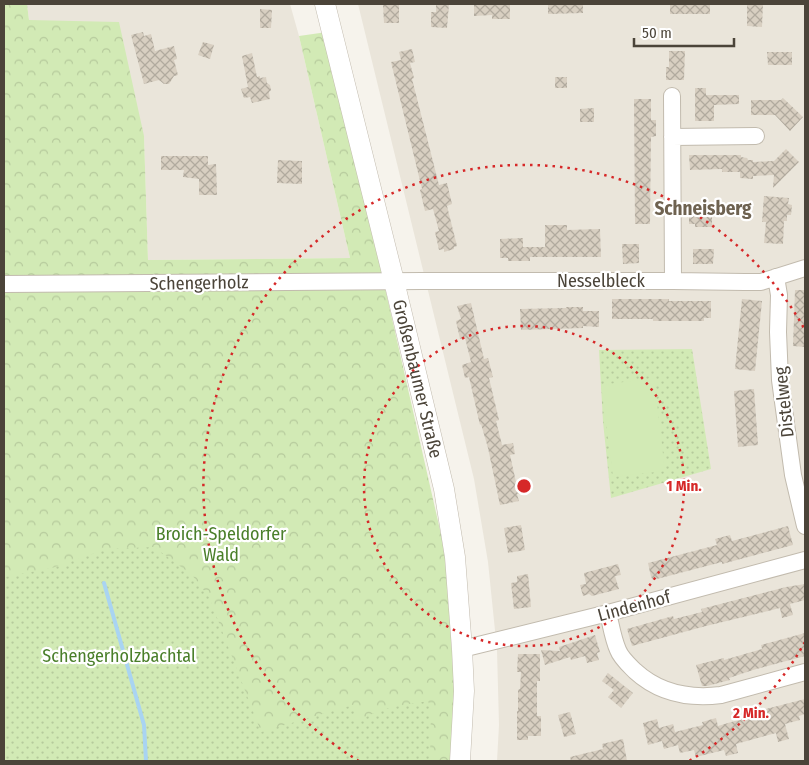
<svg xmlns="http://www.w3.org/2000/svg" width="809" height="765" viewBox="0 0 809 765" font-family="'Fira Sans Condensed',sans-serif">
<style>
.residential{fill:#eae5da}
.forest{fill:url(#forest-crowns)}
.park{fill:url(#park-dots)}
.pitch{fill:#d2eab5}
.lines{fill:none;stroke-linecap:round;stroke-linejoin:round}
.stream{stroke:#a9d4f2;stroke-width:4}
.building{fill:url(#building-cross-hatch)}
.minor-casing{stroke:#c2bbae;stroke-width:18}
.tertiary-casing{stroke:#c2bbae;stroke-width:21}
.minor{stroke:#fff;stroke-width:16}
.tertiary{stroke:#fff;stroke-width:20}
.ring{fill:none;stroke:#d62828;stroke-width:2.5;stroke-dasharray:2.5 5}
.labels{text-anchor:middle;stroke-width:4.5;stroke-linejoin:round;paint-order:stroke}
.street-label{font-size:18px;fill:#4b4439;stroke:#fff}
.park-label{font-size:18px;fill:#4a7f2a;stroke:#fff}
.neighbourhood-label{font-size:19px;font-weight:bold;fill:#6e6250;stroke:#fff}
.centre{fill:#d62828;stroke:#fff;stroke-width:2.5}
.ring-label{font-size:15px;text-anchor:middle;font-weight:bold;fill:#d62828;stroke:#fff;stroke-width:4.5;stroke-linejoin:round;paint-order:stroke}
</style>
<defs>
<pattern id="forest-crowns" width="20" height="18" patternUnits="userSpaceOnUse" patternTransform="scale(1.25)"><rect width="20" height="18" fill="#d2eab5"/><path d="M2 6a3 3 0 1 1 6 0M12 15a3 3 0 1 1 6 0" fill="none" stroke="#b6ca9c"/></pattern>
<pattern id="park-dots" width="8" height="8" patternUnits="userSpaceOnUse" patternTransform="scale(1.25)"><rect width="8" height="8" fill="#d2eab5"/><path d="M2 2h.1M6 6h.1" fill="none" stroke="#b6ca9c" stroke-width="1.8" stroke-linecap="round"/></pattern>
<pattern id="building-cross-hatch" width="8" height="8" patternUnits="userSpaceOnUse" patternTransform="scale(1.25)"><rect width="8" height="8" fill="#d8cfc1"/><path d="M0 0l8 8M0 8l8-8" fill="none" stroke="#b1aa9e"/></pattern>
</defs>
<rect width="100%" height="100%" fill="#f6f3ec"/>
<path class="residential" d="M27,4H290L299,36L350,258L148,260L144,136L29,20Z
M358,4H805V761H497L499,725L497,650L488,562L474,479Z"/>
<path class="forest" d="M4,4H27L29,20L119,22L144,136L148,260L350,258L299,36L327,32L445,552L455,694L452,761H4Z"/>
<path class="park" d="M692,349L711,469L611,498L603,422L599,350Z
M154,547L192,575L209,597L261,732L356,704V720L360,721C379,707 405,705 428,701L431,709L430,761H4V577L52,568L107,549Z"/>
<path class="pitch" d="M654,378L665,471L613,477L601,385Z"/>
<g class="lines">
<path class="stream" d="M104,583L144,725L146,761"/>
</g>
<path class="building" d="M383,4H399V23H384Z
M436,4H449L447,28L431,27V12H436Z
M474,4H510V19H492V15L474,16Z
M548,4H583V13L548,14Z
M670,4H710V14H670Z
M747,4H763L762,27L747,26Z
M260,9L272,10L271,28H260Z
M143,32L144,36L151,34L155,51L174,46L177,59L174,60L178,75L174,76L169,84H164L159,80L144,84L131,35Z
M203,42L214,45L210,59L198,55Z
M412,49L415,62L410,63L414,78L412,79L439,185L447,183L452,204L447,206L457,246L454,247V249L444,252V249L439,250L435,232L439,231L433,209L425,211L420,190L422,189L391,62L401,60L399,52Z
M669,51H685L684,80H666V67H669Z
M767,52H792V65H768Z
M252,53L257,77L260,76V78L266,77L267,83L270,85L271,90L269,92L270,99L252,103L250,97L244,98L241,89L248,87L242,56Z
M555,77H567V88H555Z
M695,88H706V95H739V104L714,105V121H695Z
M783,98L803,117L790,131L775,115H751V100H781Z
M634,99H651V120H656V136L651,137L650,224H635Z
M594,108V122H580V109Z
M786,149L799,162L773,188L774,175L753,176V179L740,178V172H722V169L690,170L689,155H741V157L747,158L748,160H753V162L774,161Z
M161,156H208V165L216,164L217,195H199V179L183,177L184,170H161Z
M278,160L302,161V184L277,183Z
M764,196L789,198L788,204L792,205L791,215H787V221H784L783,244L764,243L766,222H762Z
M689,209H712V227H695V224H689Z
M545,225H567V230L600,229L601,257H530V261H508V258H500V239L523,238V247H545Z
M622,244H639V263L623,264Z
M693,249H714L713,264H693Z
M795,290H805V347L793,346Z
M612,299H669V301H711V318H704V321H653V319H612Z
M742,299L762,301L755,371L735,369Z
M471,303L484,359L488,358L493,377L489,378L499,420L496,421L502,445L513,443L515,454L510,455L516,482H518L521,493L517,494L519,501L500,505L488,448L481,424L480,425L469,377L465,378L462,365L471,362L465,338L460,339L456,321L461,319L457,306Z
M566,307H583V311H599V327L583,326V328L521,330L520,309L566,308Z
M754,389L758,445L738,447L734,391Z
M521,525L525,550L508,553L504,528Z
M788,526L793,545L722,564V562L653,580L651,577L648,563L717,545L715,539L730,535L732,541Z
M618,564L621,575L615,576L619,589L592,596L589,594L583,596L580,585L586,584L584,573Z
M528,574L531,607L514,609L511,583L517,582V576Z
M805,584V600L790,604L793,615L782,618L780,608L706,626L632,646L627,629L673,616L674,619L702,612L701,609L786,587Z
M805,633V656L753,670L729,678L730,680L707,686H702L696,665L724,658V660L762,649L761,645Z
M595,635L600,652L597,653L599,660L587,663L585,656L571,660L570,657L545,665L541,650L560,651L559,647Z
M518,654H540V681H537V716H541V736H528V740H517V711H518V690L520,689L521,672H517Z
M608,673L633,693L621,708L608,697L614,690L602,681Z
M805,699V714L799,716L800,720L785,724L789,739L778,742L776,733L736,744L738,753L726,756L724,750L696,757L694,750L680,753L678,745L664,749L662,741L648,745L643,723L657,719L659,728L673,724L675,732L703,725L702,722L716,718L718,726L748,717L747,714Z
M570,712L576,734L564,737L558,715Z
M623,739L627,761H571L570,757L603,749L602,744Z"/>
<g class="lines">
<defs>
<path id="minor" d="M672,96L673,281
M672,137L756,136
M776,277L779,295L778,332L780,380L793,475L805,526
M4,284L422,281H673L745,282H761L805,268
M608,613C611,625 613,639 618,650C621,658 629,665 635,671C659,693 689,699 721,695L805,672
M462,649L608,613L805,560"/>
<g id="tertiary">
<path id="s1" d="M325,4L394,281L444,489L455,557L462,649L464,691L460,761"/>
</g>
</defs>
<use href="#minor" class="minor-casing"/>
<use href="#tertiary" class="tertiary-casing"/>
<use href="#minor" class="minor"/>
<use href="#tertiary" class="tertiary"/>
</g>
<g class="ring">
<circle cx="524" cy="486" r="160"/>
<path d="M805 642A321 321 0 0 1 689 761M359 761A321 321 0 1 1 805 330"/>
</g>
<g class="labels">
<g class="street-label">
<text x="601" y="287">Nesselbleck</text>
<text transform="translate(199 283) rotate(-1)" y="6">Schengerholz</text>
<text dy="6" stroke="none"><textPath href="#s1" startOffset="386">Großenbaumer Straße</textPath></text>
<text transform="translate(784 402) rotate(-96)" y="6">Distelweg</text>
<text transform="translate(634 606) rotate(-15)" y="6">Lindenhof</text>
</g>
<g class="park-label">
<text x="221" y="540">Broich-Speldorfer<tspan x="221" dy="21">Wald</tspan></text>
<text x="119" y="662">Schengerholzbachtal</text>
</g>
<g class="neighbourhood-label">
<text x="703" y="215">Schneisberg</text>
</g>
</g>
<circle cx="524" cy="486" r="8" class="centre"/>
<g class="ring-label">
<text x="684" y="491">1 Min.</text>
<text x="751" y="718">2 Min.</text>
</g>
<rect width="809" height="765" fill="none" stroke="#4b4439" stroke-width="10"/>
<path d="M634 38v8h100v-8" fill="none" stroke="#4b4439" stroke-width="2.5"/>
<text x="642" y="38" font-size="15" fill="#4b4439" stroke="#ffffff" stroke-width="4" paint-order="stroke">50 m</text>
</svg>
